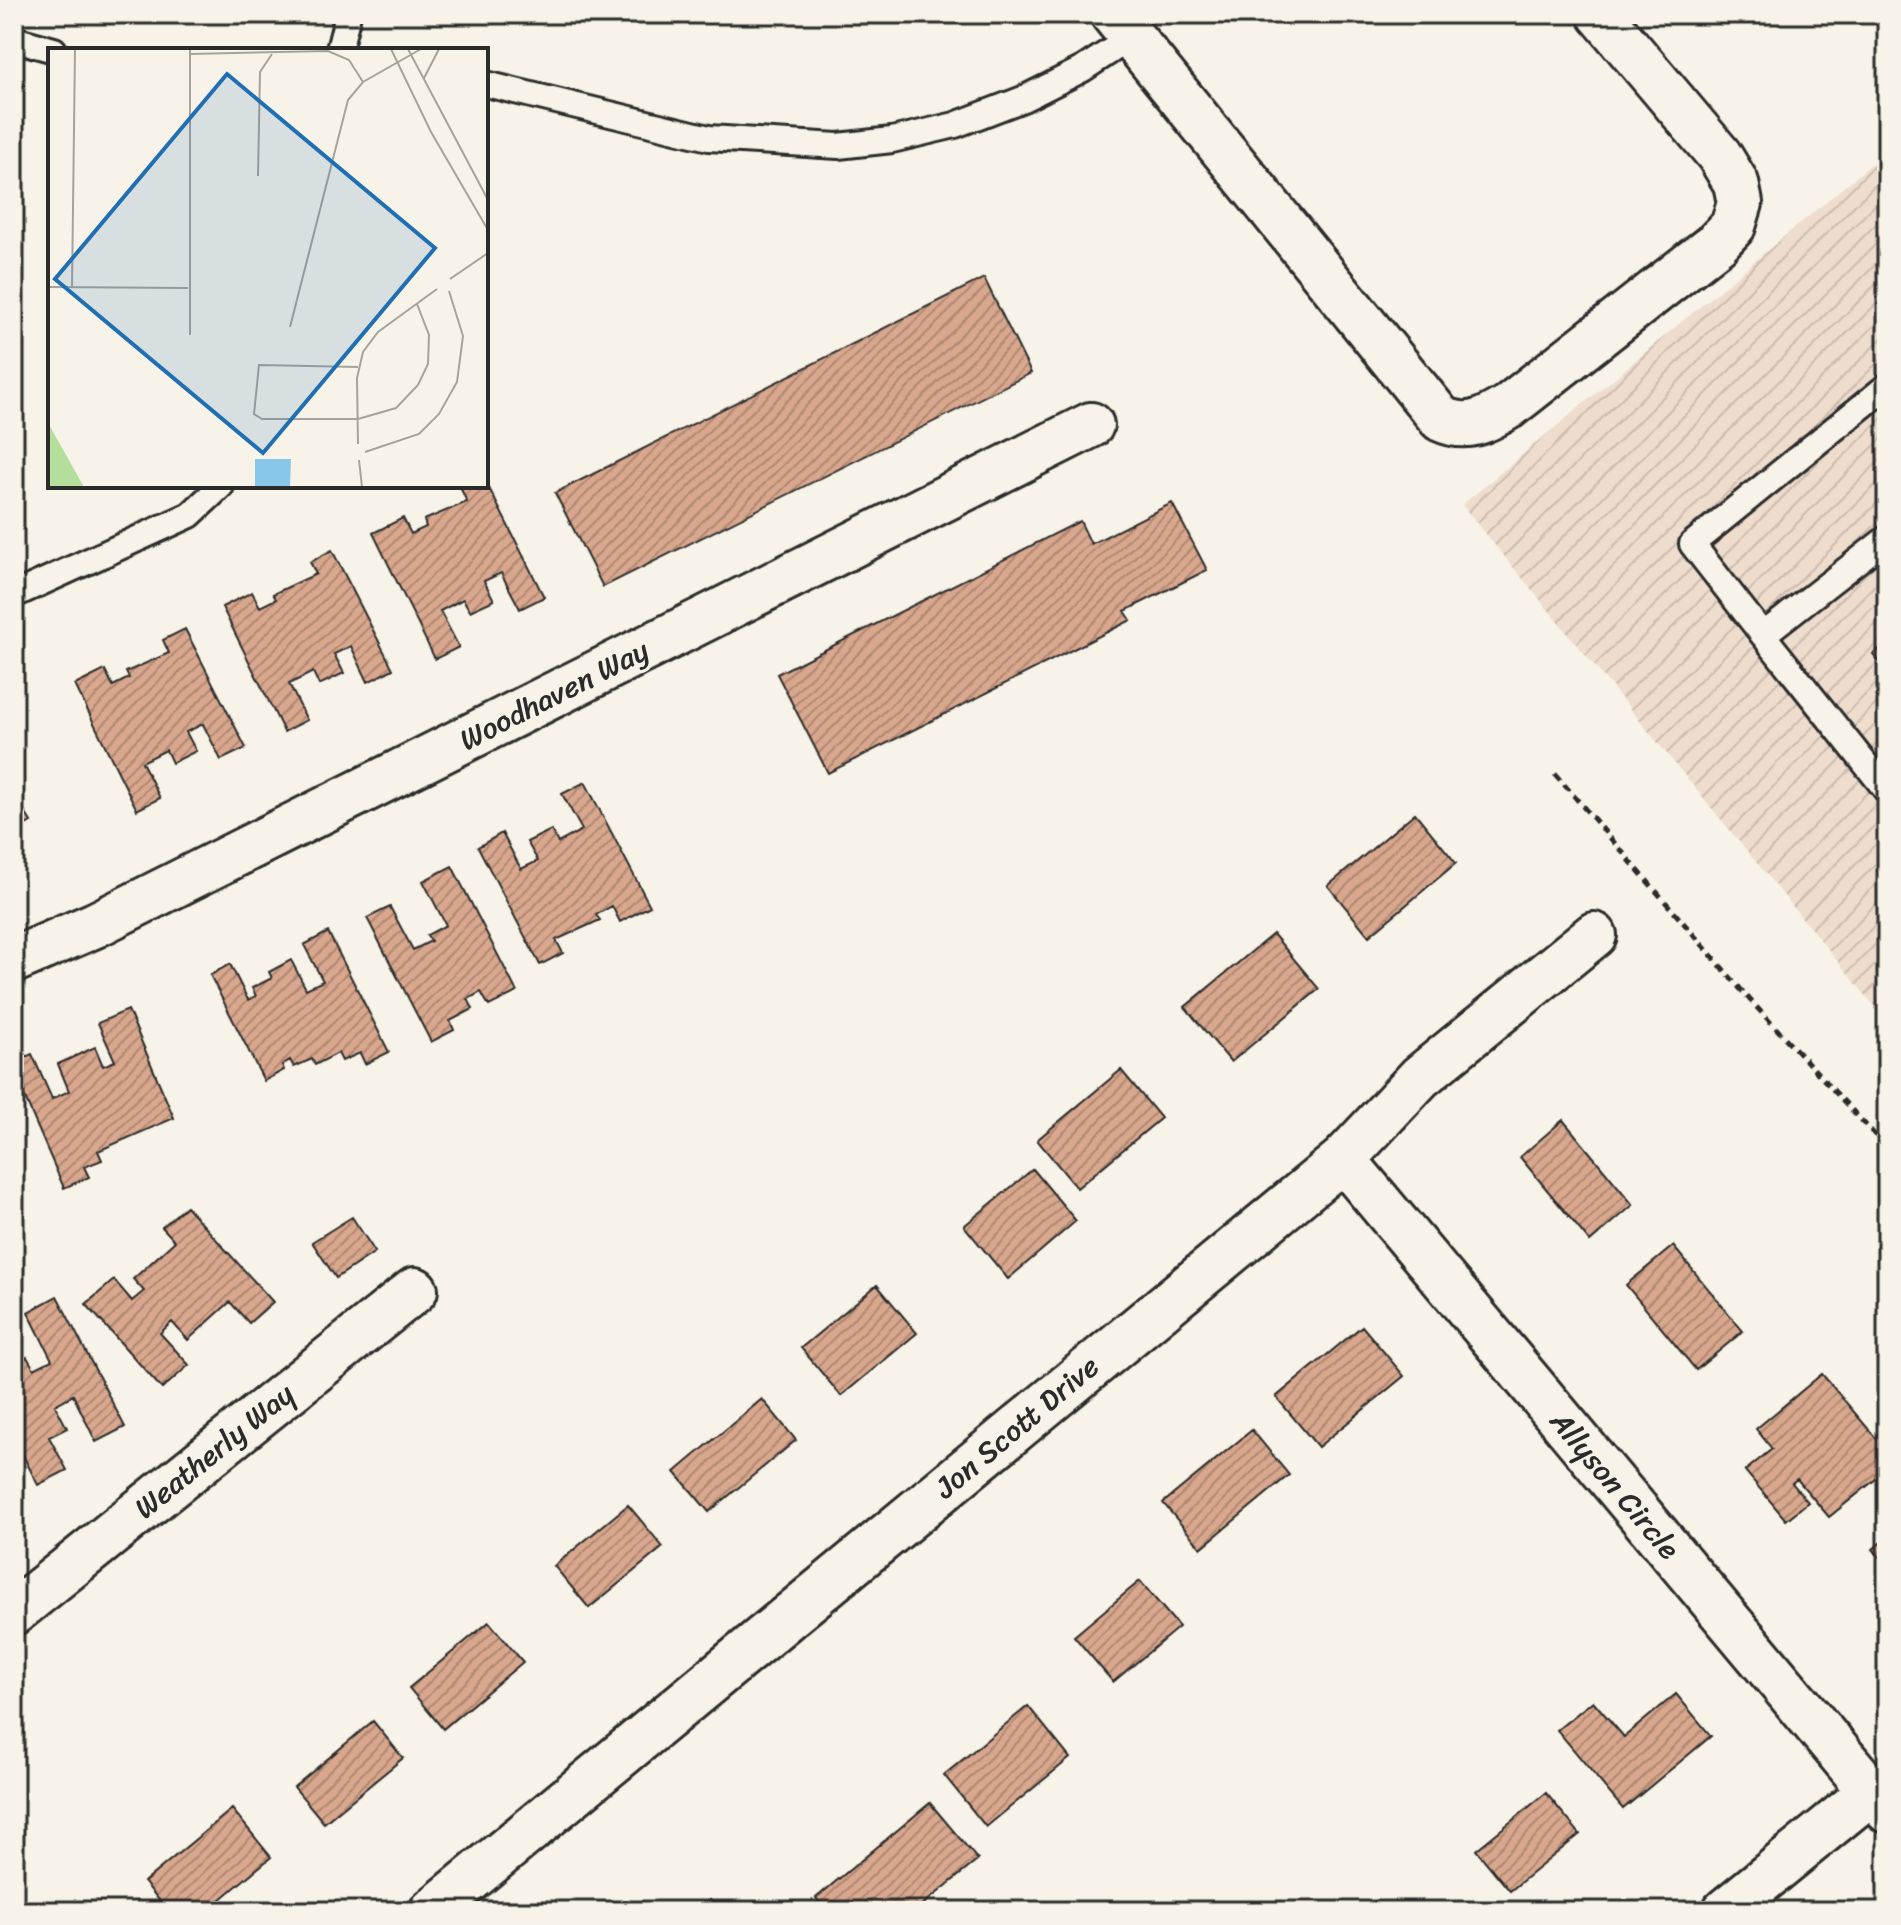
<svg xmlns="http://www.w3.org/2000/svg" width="1901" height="1925" viewBox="0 0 1901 1925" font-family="Sriracha,sans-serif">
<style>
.industrial{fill:url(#industrial-furrows)}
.building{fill:url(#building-hatch);stroke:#2b2b2b;stroke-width:2}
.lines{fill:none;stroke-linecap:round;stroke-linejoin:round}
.service-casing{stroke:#2b2b2b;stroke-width:30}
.minor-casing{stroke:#2b2b2b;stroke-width:50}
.path{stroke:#2b2b2b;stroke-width:5;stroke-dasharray:8 6;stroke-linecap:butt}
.service{stroke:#f7f3e8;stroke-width:24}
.minor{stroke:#f7f3e8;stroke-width:44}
.labels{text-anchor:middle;stroke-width:6;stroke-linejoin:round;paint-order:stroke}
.street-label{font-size:30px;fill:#2b2b2b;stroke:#f7f3e8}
.inset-road{fill:none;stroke:#a5a39c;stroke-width:2}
.view{fill:#1f6fb2;fill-opacity:0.15;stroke:#1f6fb2;stroke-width:4}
.inset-edge{fill:none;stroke:#2b2b2b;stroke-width:4}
</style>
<defs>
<pattern id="industrial-furrows" width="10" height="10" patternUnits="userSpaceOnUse" patternTransform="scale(2)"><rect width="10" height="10" fill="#eedccd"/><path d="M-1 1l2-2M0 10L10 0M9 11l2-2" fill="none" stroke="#ccbdb0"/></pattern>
<pattern id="building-hatch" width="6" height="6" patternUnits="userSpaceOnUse" patternTransform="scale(2)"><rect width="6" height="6" fill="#d9a78d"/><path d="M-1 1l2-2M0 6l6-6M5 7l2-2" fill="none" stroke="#b08873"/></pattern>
</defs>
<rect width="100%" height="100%" fill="#f7f3e8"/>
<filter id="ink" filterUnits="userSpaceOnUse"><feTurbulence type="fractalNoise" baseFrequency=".0125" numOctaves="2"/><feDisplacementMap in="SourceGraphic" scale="16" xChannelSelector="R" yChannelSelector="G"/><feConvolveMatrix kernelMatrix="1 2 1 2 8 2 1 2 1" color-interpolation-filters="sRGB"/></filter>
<g filter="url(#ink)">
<path class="industrial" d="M1887,151V1021L1462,505Z"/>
<path class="building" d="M984,278L1031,373L603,587L555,493Z
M486,482L544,597L520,609L501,573L484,581L494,600L470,611L463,599L440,611L459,647L435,659L373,533L403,518L411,534L426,527L424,520L467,502L461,489L466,486H486Z
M1172,503L1207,570L1125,611L1131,620L828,773L777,674L1080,521L1091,544Z
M332,550L393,669L368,682L351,646L334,654L344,673L319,685L313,672L289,684L307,720L284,732L222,607L252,592L260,607L276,599L273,594L316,574L310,562Z
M185,629L246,748L221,760L203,724L186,732L196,751L172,763L166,750L142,762L160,798L137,810L75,685L105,670L113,686L129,678L126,672L169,653L163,640Z
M1887,643V671L1873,654Z
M585,782L650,906L620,922L612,906L596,915L600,920L556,940L563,953L540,965L478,847L502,833L521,869L538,861L527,842L551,830L558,843L582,830L562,794Z
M14,795L31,822L14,832Z
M1415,813L1456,863L1369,936L1328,886Z
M452,866L517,992L489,1006L481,992L468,999L473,1009L450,1021L454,1030L431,1042L367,918L390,907L413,950L431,941L427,935L446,925L423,881Z
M328,932L389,1052L365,1064L360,1053L342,1061L338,1053L315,1065L312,1059L294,1067L290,1060L282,1065L284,1070L264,1081L210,975L230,964L248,1000L256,996L252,988L272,978L269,972L291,960L306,989L323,981L304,945Z
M1273,934L1319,989L1231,1062L1185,1007Z
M128,1010L174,1118L98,1151L102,1160L84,1167L89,1177L64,1188L14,1073V1062L32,1054L52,1099L69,1091L58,1064L95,1047L103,1066L115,1061L98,1023Z
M1121,1070L1161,1118L1077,1188L1037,1140Z
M1563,1120L1633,1205L1590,1242L1520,1157Z
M1033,1169L1076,1221L1008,1279L964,1226Z
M186,1206L273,1302L249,1323L230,1302L188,1340L172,1322L160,1333L189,1365L162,1389L86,1304L114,1280L132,1301L144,1291L133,1279L175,1241L162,1227Z
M352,1217L375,1252L336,1278L312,1242Z
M1673,1246L1743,1331L1696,1370L1626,1285Z
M877,1285L917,1333L841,1396L801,1348Z
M57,1296L125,1427L96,1442L73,1395L55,1405L67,1428L49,1437L67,1470L38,1485L14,1438V1364L27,1357L34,1369L52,1360L28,1312Z
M1362,1326L1404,1376L1318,1447L1276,1397Z
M1822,1374L1887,1451V1470L1829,1517L1797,1479L1792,1483L1808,1502L1786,1520L1745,1471L1772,1449L1756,1429Z
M762,1399L796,1440L709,1512L675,1472Z
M1252,1430L1289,1475L1201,1548L1163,1503Z
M628,1505L663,1547L589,1608L554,1566Z
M1887,1537V1566L1873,1549Z
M1140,1581L1179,1627L1113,1682L1074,1636Z
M489,1622L523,1662L443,1729L409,1688Z
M1676,1694L1711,1736L1623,1809L1557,1730L1593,1701L1624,1737Z
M1028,1706L1070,1758L986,1827L944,1775Z
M373,1721L403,1758L324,1823L294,1787Z
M1546,1793L1580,1834L1510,1891L1476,1850Z
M930,1803L978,1860L915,1911H826L816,1898Z
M232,1809L271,1857L207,1911H168L144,1882Z
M710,1900L720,1911H696Z"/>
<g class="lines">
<defs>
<path id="service" d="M14,39L54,50
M339,50L348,14
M486,84L709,138L838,146L892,140L955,125L1023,99L1083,69L1132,37
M1887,386L1692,544L1763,635L1887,538
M14,595L190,515L221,486
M1763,635L1887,791"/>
<path id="minor" d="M1113,14L1441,419C1467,431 1485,421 1508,407L1717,243L1733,226L1740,203L1736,183L1719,155L1600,14
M14,960L95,925L1091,425
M1343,1159L1887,1810
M14,1612L415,1290
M432,1911L1343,1159L1420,1077L1594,935
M1725,1911L1871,1792"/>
</defs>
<use href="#service" class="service-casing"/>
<use href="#minor" class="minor-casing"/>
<path class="path" d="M1555,774L1750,1000L1887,1148"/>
<use href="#service" class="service"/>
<use href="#minor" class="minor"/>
</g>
</g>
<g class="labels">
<g class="street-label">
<text transform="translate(554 695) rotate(-27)" y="10">Woodhaven Way</text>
<text transform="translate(1017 1427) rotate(-40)" y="10">Jon Scott Drive</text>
<text transform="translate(214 1451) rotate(-39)" y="10">Weatherly Way</text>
<text transform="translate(1615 1485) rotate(50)" y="10">Allyson Circle</text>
</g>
</g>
<g transform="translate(48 48)">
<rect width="440" height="440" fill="#f7f3e8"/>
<path d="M0,375L36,439H0Z" fill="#b3de9b"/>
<path d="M207,411H243L242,439H207Z" fill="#88c7e9"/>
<path class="inset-road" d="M343,1L383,84L440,182M360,1L440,152M142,6L280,3L301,12L315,34M376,30L391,1M210,128L212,24L224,6M402,231L440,205M0,239L140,240M24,240L27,1M242,279L300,52L315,34L373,1M142,287V1M310,319L211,317L206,366L214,371H310L348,360L370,337L380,316L381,287L369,256M310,396L309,330L315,304L330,284L389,241M317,404L371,386L391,366L409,334L415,288L401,243M311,412L314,439"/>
<path class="view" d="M179,26L387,200L215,405L7,231Z"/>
<rect width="440" height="440" class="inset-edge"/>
</g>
<rect width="1901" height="1925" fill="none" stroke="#f7f3e8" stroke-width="48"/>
<rect x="24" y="24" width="1853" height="1877" fill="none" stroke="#2b2b2b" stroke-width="3" filter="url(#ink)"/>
</svg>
